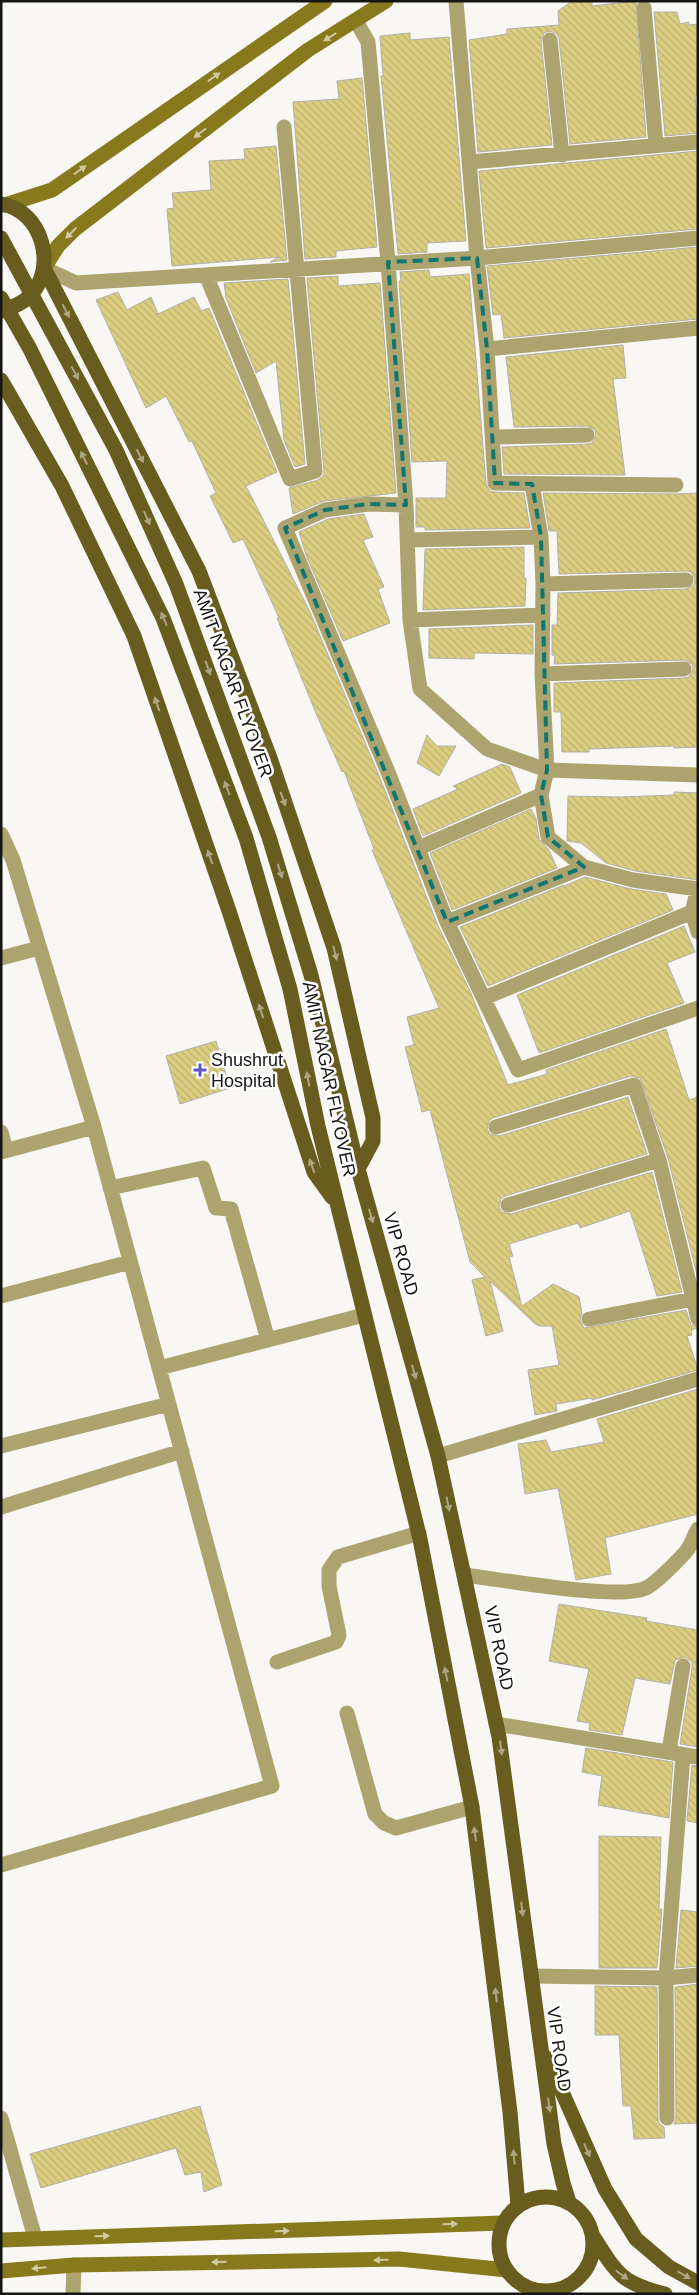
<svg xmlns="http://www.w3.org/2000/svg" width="699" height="2295" viewBox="0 0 699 2295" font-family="Arial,sans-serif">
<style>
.building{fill:url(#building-back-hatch);stroke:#b1b0ac}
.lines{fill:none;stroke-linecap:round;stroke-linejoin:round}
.street{stroke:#ada36e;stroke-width:15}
.secondary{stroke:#89791d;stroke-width:15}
.primary{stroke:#685d1f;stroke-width:15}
.oneway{fill:#d0c9a5}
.oneway2{fill:#aca684}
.marked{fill:none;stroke:#0f766e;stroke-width:4;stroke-dasharray:10 6;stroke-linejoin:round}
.poi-dot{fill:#5856cd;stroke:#fff;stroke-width:2}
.labels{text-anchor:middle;stroke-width:5;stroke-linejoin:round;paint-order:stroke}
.street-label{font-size:18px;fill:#151514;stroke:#fff}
.poi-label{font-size:18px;fill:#151514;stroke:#fff;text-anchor:start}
</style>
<defs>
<pattern id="building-back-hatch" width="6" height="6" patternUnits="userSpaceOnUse" patternTransform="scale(1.25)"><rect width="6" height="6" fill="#dcce80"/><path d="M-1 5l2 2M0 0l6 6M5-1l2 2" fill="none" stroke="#bcb06e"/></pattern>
</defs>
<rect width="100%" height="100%" fill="#f8f7f3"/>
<path class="building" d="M572,1H592V6L636,1L646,137L570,144L559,39L557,34L550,31L544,33L541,41L552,145L478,152L469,40L507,34V29L559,25L558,11Z
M654,12H677L680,24L689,22V25L698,24V96H695L698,133L665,136Z
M410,33V40L449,37L466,241L427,243V252L398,254L381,76H383L380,36Z
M362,78L377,247L336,251V257L305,259L293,102L339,99L337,81Z
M276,146L287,260L270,262L279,257L172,266L167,209L174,208L172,193L211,190L209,161L245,159L244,149Z
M698,151V229L486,248L479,171Z
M698,247V319L504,338L501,314L493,315L487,266Z
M429,270L430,277L469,274L486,484L490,491L494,492L524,493L530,528L425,530V527H416V498H446L447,461L412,462L399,281H401L400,272Z
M338,276V286L380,283L396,493L324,501L293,514L289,488L318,480L324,475V471L307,278Z
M288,279L305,464L295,467L284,440L276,361L256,373L226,298L224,283Z
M118,292L127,310L151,297L158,314L194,297L201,311L209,308L277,472L246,486L310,612L380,778L438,926L471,993L508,1085L547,1074L546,1070L666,1029L689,1100L698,1097V1279L668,1158L640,1078L631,1076L493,1118L489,1121L487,1129L490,1134L499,1136L628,1097L647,1154L505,1196L501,1199L499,1207L502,1212L511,1214L652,1172L682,1292L657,1296L630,1211L580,1228L578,1223L509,1244L513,1256L509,1257L522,1306L553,1284L579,1297L582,1313L580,1320L584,1328L686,1310L691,1325L698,1328L691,1330L692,1335L687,1336L698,1370L592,1400V1398L556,1404L557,1411L535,1415L528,1370L559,1365L552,1326H539L534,1323L490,1281L503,1331L486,1336L472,1280L485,1277L470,1262L430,1110L422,1112L405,1047L414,1045L407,1017L439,1008L372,850L374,849L344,771L342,772L318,718L277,618H279L243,539L233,543L210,496L216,493L192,441L189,442L166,396L146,408L96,300Z
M623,345L626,378L613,379L625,475L504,474L502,447L587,444L592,443L596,435L595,430L587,426L514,427L506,357Z
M543,493L676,494L698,493V747L674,748V746L589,749V752H562L561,712H554V683L684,678L689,677L693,669L692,664L684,660L554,664L555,655H552V625H557L558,593L686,589L694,585L695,579L691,572L686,571L559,574L557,531H549Z
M364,514L373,537L363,540L384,587L378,589L390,623L343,641L306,555L299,532L328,519Z
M524,547V578H526L525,606L423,610L425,549Z
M533,625V654L474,653V659L429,658V629Z
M427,735L437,746H456L439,776L417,763Z
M502,764L510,767L521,793L423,836L413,809L458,789L453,786Z
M674,792L698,793V880L635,871L606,863L581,843L567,841L568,796L621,797L674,795Z
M531,809L536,819L539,839L549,850L557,868L452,910L430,853Z
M585,877L631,889L666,894L673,910L488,986L460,927L564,885L565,888L566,885Z
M684,926L695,952L667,963L684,1003L539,1053L517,995Z
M216,1041L230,1088L180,1104L166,1056Z
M698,1389V1514L605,1538L611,1574L576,1580L558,1488L525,1494L518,1444L546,1440L551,1452L604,1442L597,1419Z
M559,1604L647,1618L646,1621L698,1630V1747L680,1744L692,1668V1662L685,1657L675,1660L670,1684L635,1678L622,1735L589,1730L590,1723L577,1721L589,1669L549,1661Z
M586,1748L673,1762L669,1818L598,1805L602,1776L582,1772Z
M692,1765L698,1766V1823L687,1821Z
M599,1836L661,1837L659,1909H662L657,1968H599Z
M681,1910L698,1912V1966L676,1968Z
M698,1984V2123L674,2124L676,2118L675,1987Z
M595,1986L657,1987L658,2118L659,2123L664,2127L665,2138L634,2139L631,2106H623L619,2035H595Z
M200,2106L222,2185L204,2192L201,2172L185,2175L176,2148L41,2188L30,2154Z"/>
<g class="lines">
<path class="street" d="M456,1L477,258L487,349L495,483L676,485
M644,8L656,145
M356,21L368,42L388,262L406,505
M550,40L562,155
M469,162L698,142
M44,268L76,283L477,258L698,238
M206,275L290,479L315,471L284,127
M487,349L698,328
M494,437L587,435
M532,484L541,537L543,584L542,674L547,770L541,795L548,837L584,867L633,880L698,889
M408,540L541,537
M543,584L686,580
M410,620L543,615
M542,674L684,669
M698,775L547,770L487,749L420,689L410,620L406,505L368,504L325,510L285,528L388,772L447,922L518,1070L698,1008
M1,834L13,860L94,1127L272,1786L1,1865
M419,848L541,795
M698,889L692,912L698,932
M447,922L584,867
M1,958L39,948
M484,998L692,912
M496,1127L634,1085L659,1160L698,1319
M1,1132L6,1150
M1,1152L94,1127
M110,1188L203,1168L216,1208L231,1209L268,1340
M508,1205L659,1160
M1,1296L130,1262
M589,1319L698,1298
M159,1368L364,1315
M1,1446L169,1404
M438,1456L698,1379
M1,1507L182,1451
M464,1575C500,1579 618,1601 646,1588C655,1584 681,1558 688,1549C692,1543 694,1535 698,1529
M277,1662L336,1642L339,1635L329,1586V1570L338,1557L419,1533
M347,1713L375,1814L384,1823L396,1828L472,1807
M496,1724L698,1757
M669,1751L683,1666
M531,1976L666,1978L698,1975
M1,2118L35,2238
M667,2118L666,1978L683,1755
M73,2294L74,2265"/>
<path class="secondary" d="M5,205L52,190L325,1
M44,268L58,246L75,229L308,50L386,1
M1,2240L503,2223
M1,2271L74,2265L399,2259L507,2270"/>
<path class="primary" d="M1,204C43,210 58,269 29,297C21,304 11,308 1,311
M1,238L116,450L176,584L269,837L311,975L358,1169L438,1456L499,1737L554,2144L563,2183L569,2202
M44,268L199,571L270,758L334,948L373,1118V1141L358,1169
M1,298L30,349L163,618L246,838L290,989L318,1126L420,1539L472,1807L510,2112L518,2205
M1,380L62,486L134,636L229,911L314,1172L332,1197
M547,2058L605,2189L636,2239L669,2267L698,2283
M499 2244a47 47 0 1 1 94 0a47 47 0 1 1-94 0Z
M593,2236C617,2274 621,2283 665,2294"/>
</g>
<defs><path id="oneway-solid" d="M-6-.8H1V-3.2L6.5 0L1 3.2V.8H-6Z" transform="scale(1.25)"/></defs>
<g class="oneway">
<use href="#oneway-solid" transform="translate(330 37) rotate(148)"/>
<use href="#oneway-solid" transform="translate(214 77) rotate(-35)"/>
<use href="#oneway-solid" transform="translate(200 133) rotate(143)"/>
<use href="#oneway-solid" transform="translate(80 170) rotate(-35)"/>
<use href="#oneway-solid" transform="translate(71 233) rotate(135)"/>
<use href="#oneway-solid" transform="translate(450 2224) rotate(-2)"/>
<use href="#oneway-solid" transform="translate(282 2231) rotate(-2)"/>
<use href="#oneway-solid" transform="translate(102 2236) rotate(-2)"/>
<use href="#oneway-solid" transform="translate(381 2260) rotate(179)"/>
<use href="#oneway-solid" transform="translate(219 2262) rotate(179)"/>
<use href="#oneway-solid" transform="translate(39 2268) rotate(175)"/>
</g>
<g class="oneway2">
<use href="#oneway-solid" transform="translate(66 311) rotate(63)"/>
<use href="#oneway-solid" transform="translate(75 373) rotate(62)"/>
<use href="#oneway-solid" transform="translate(140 456) rotate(63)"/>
<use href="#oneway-solid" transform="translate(84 458) rotate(-116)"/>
<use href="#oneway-solid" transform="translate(147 518) rotate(66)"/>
<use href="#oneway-solid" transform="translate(164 619) rotate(-113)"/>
<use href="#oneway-solid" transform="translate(208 668) rotate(70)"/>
<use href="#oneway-solid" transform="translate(157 704) rotate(-109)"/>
<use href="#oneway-solid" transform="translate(227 788) rotate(-111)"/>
<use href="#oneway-solid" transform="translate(283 799) rotate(71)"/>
<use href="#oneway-solid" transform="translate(210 857) rotate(-109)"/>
<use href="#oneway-solid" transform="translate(280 871) rotate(73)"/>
<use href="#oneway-solid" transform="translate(335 953) rotate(76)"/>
<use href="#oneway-solid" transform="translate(261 1011) rotate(-108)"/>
<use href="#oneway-solid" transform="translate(308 1079) rotate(-101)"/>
<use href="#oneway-solid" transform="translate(312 1166) rotate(-110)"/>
<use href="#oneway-solid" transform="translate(371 1216) rotate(74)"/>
<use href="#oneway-solid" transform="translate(414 1372) rotate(74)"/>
<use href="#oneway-solid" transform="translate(448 1504) rotate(78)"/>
<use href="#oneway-solid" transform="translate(446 1674) rotate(-101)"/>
<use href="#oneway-solid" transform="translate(501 1748) rotate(82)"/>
<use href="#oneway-solid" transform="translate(475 1834) rotate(-97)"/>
<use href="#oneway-solid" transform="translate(522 1909) rotate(83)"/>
<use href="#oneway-solid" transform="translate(496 1995) rotate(-97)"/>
<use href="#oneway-solid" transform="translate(549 2105) rotate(82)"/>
<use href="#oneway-solid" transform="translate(587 2150) rotate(66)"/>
<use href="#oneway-solid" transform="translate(514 2157) rotate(-95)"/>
<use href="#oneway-solid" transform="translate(622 2275) rotate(36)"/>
<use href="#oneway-solid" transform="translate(684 2275) rotate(30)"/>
</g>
<path class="marked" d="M477,258L487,349L495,483L532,484L541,537L547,770L541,795L548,837L584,867L447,922L285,528L325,510L368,504L406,505L388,262Z"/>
<path class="poi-dot" d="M197.5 1062.5h5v5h5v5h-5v5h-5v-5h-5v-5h5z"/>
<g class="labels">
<g class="street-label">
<text transform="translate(233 683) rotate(70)" y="6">AMIT NAGAR FLYOVER</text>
<text transform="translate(329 1079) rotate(78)" y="6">AMIT NAGAR FLYOVER</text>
<text transform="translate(401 1254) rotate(74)" y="6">VIP ROAD</text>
<text transform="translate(499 1648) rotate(78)" y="6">VIP ROAD</text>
<text transform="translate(559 2049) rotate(82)" y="6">VIP ROAD</text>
</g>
<g class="poi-label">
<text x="211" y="1066">Shushrut<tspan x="211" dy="21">Hospital</tspan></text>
</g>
</g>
<rect width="699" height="2295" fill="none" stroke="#151514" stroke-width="5"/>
</svg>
